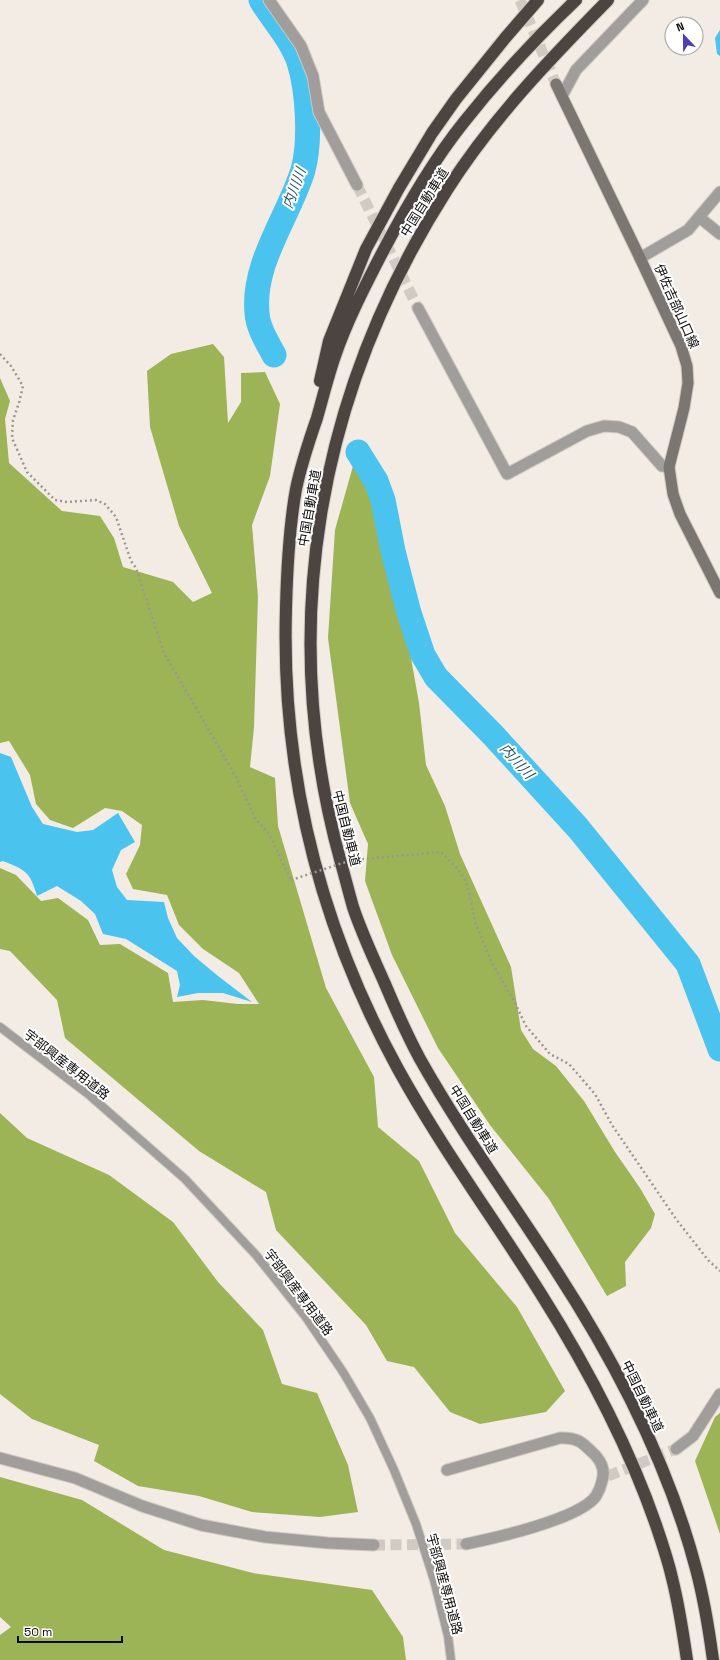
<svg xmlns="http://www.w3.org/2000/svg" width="720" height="1660" viewBox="0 0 720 1660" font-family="'Space Grotesk','Noto Sans JP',sans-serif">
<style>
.forest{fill:#9cb356}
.water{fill:#4bc3ef}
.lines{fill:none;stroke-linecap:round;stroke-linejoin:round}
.river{stroke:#4bc3ef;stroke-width:25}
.minor-tunnel{stroke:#d0cac3;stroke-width:11;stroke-dasharray:11 5.5;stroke-linecap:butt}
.secondary-tunnel{stroke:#d0cac3;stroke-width:11;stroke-dasharray:11 5.5;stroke-linecap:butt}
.service-casing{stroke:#cec8c1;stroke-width:10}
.minor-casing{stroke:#cec8c1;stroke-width:13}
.secondary-casing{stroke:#cec8c1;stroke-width:13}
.motorway-casing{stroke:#cec8c1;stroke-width:14}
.path{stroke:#9c9792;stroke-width:2.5;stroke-dasharray:2 3;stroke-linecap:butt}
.service{stroke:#a19d9b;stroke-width:8}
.minor{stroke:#a19d9b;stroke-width:11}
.secondary{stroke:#7c7673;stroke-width:11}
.motorway{stroke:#4c4441;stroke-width:12}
.path-bridge{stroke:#9c9792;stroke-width:2.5;stroke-dasharray:2 3;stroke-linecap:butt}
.labels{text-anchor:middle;stroke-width:4;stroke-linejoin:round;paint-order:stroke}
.street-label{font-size:13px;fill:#0e0c0a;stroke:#fff}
.water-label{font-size:14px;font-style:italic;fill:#255669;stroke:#fff}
</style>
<rect width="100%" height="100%" fill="#f2ece4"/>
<path class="forest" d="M213,344L224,357L228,423L241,402V373L265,372L280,404L270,476L252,525L258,597L254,727L250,767L275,778L278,826L326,988L374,1077L378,1127L419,1161L455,1233L517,1307L565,1391L546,1412L480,1424L450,1412L414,1367L387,1361L366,1325L276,1230L266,1192L199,1151L65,1038L57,1000L10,951L0,949V868L16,875L41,901L58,898L88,920L100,945L120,944L168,973L173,1002L203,1000L238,1004H259L239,973L203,949L179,925L167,895L133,889L126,874L140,845L142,825L122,811L105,808L73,828L50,820L36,804L30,775L9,741L0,743V378L10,401L5,419L9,463L62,511L100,516L114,538L123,567L173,582L193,602L212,593L179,526L150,427L147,371L171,354Z
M353,466L368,479L380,521L409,647L419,703L426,765L445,806L460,854L511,967L521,1030L533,1049L556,1066L584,1101L615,1152L640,1188L655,1214L651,1228L625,1262L626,1286L607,1296L549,1199L490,1125L438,1048L392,955L365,881L368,844L350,803L328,638L335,530Z
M0,1113L27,1138L109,1175L173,1222L218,1282L263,1330L282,1384L317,1393L348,1465L358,1512L320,1517L252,1512L199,1496L138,1486L94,1461L99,1445L32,1419L0,1394Z
M720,1413V1534L695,1461L715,1417Z
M0,1477L82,1500L164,1550L253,1573L372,1590L403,1637L406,1660H0V1635L11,1627L0,1617Z"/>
<path class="water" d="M720,30V56L717,54L715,38Z
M0,753L11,757L32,807L43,824L77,832L93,830L118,813L135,842L121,850L112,870L117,887L127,900L164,902L168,918L177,938L194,956L218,976L252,1002L223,993H198L177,997L180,985L177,971L126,939L103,934L95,914L81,901L57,886L37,896C30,871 25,870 3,861L0,862Z"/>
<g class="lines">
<path class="river" d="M261,0C273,20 292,40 299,62C308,91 311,141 303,170C289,216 252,263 257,313C258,328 267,342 274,355
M358,452L376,481L383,500L393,551L409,613L423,655L436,677L493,735L578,828L688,964L720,1049"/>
<path class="minor-tunnel" d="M357,185L418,308
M608,1476L676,1449
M374,1545L466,1544"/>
<path class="secondary-tunnel" d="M520,0L556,84"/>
<defs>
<path id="service" d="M0,1027L88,1094L185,1179L256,1255L305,1316L343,1372L370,1418L394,1470L416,1524L434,1580L448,1636L451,1660"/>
<path id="minor" d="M269,0L301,46L313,76L319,112L357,185
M562,96L576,70L643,0
M699,217L720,234
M640,258L688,230L720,192
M418,308L507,474L587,431L604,426L619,427L632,432L662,466L669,467
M676,1449L693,1436L720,1394
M0,1458L75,1478L142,1506L201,1525L265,1537L328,1543L374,1545
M447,1470L560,1438C578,1437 583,1443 596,1456C602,1463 605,1472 602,1481C601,1486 599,1491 596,1496C580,1519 495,1538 466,1544"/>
<path id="secondary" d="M556,84L640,258L681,346L687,366L688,383L684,408L669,467L673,494L680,514L720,593"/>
<path id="motorway" d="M576,0C536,38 498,79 464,122C431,163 405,209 381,255C364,288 347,321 335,356C328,376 323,397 317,418C309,441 301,465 296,489C289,528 287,569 286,608C281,773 319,925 398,1069C441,1147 494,1219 541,1294C587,1367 628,1444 656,1525C662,1543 668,1560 672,1578C679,1605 683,1633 687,1660
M608,0C550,59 492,119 447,190C317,394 276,629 341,863C345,877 349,893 353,907C362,934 374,959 385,984C396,1010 407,1035 420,1059C461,1132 510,1199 555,1269C615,1361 668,1462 696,1569C704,1599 709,1630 713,1660
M320,381L329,341L366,249L399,188L432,133L456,99L506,37L538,0"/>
</defs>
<use href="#service" class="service-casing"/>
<use href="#minor" class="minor-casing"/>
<use href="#secondary" class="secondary-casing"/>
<use href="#motorway" class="motorway-casing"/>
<path class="path" d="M0,354L11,366L23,386L19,403L13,420L12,438L27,472L55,500L67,502L96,500L105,504L116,517L131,561L136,568L164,653L236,777L255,818L269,834L291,880
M352,860L441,852L456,867L466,881L476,924L491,961L515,1003L526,1026L550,1054L569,1064L595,1094L612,1125L676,1219L708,1260L720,1271"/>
<use href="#service" class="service"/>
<use href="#minor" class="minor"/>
<use href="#secondary" class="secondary"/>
<use href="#motorway" class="motorway"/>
<path class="path-bridge" d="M291,880L352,860"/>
</g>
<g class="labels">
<g class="street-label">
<text transform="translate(424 202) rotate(-58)" y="5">中国自動車道</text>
<text transform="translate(677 306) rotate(66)" y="5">伊佐吉部山口線</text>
<text transform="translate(309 508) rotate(-80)" y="5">中国自動車道</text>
<text transform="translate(347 828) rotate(76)" y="5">中国自動車道</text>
<text transform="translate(67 1064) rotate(38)" y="5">宇部興産専用道路</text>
<text transform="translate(474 1119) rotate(58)" y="5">中国自動車道</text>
<text transform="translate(299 1292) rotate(53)" y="5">宇部興産専用道路</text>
<text transform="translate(643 1396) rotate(64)" y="5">中国自動車道</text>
<text transform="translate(445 1584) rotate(75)" y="5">宇部興産専用道路</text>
</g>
<g class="water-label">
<text transform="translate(294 188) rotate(-70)" y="5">内川川</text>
<text transform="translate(517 761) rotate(48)" y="5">内川川</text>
</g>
</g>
<g transform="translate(684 36) rotate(338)"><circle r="19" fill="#ffffff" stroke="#9f9e9d"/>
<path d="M0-3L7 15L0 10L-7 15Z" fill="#4f3cb3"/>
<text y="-6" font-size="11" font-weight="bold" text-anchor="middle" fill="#0e0c0a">N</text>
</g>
<path d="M18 1636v6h104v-6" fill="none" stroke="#0e0c0a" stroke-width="2"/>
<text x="24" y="1636" font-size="12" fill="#0e0c0a" stroke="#ffffff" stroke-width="3" paint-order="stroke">50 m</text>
</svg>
